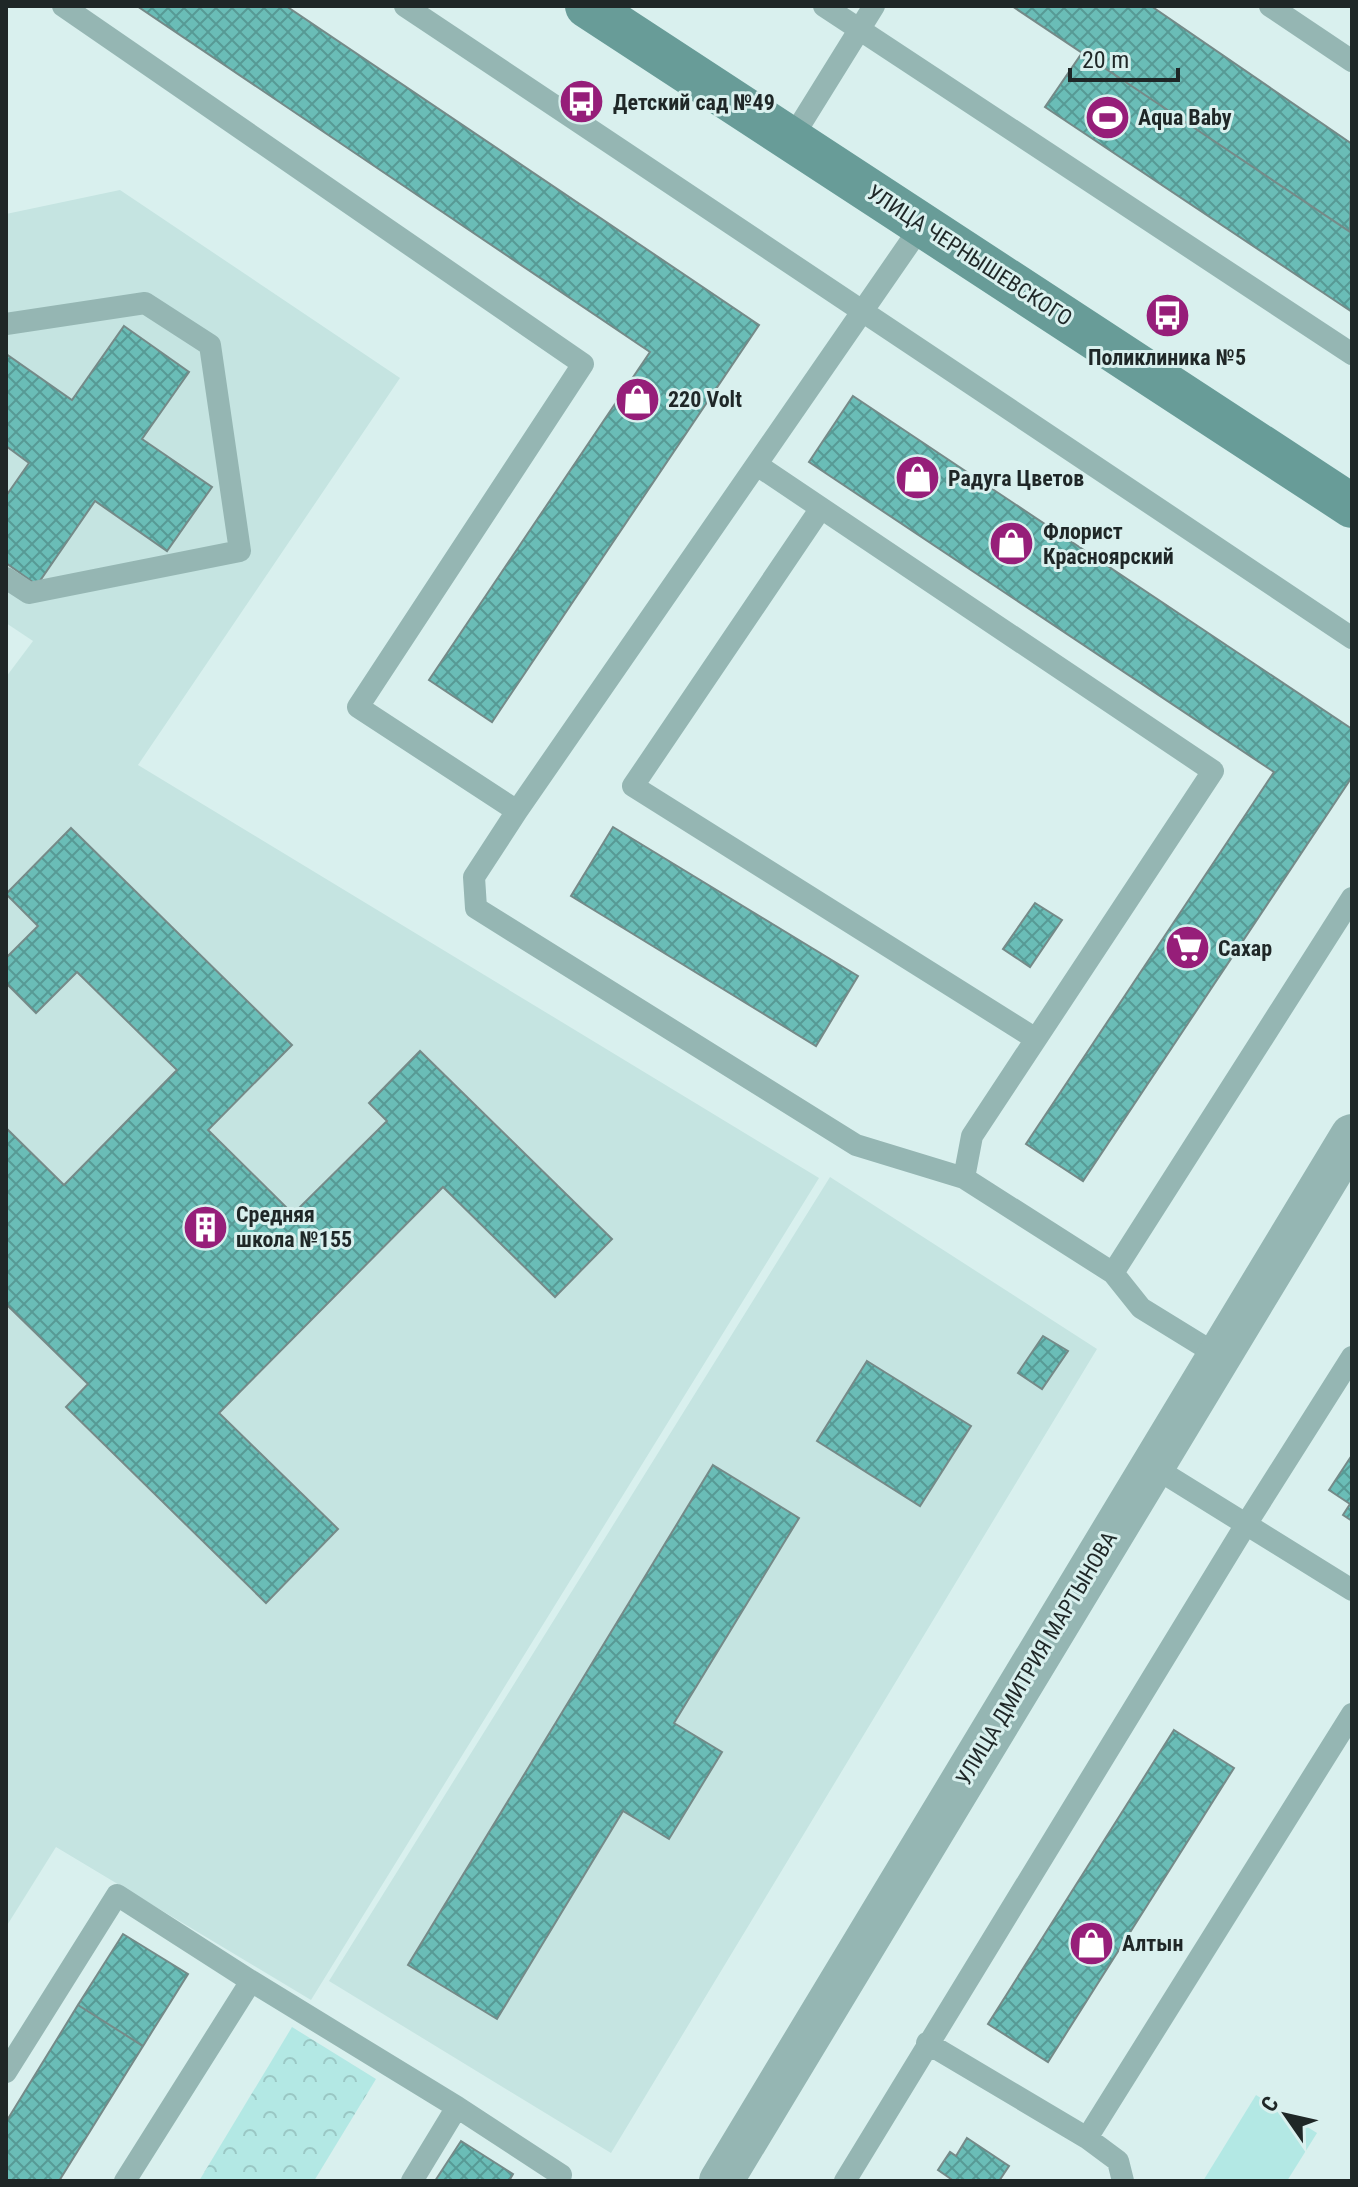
<svg xmlns="http://www.w3.org/2000/svg" width="1358" height="2187" viewBox="0 0 1358 2187" font-family="'Roboto Condensed',sans-serif">
<style>
.built{fill:#c5e4e1}
.grass{fill:#b3e8e4}
.park{fill:url(#park-crowns)}
.building{fill:url(#building-cross-hatch);stroke:#758a88;stroke-width:2}
.lines{fill:none;stroke-linecap:round;stroke-linejoin:round}
.service{stroke:#95b6b3;stroke-width:22}
.tertiary{stroke:#95b6b3;stroke-width:44}
.secondary{stroke:#689c98;stroke-width:44}
.labels{text-anchor:middle;stroke-width:6;stroke-linejoin:round;paint-order:stroke}
.poi-label{font-size:22px;font-weight:bold;fill:#1f2727;stroke:#d9f0ee;text-anchor:start}
.street-label{font-size:22px;fill:#1f2727;stroke:#d9f0ee}
</style>
<defs>
<pattern id="park-crowns" width="20" height="18" patternUnits="userSpaceOnUse" patternTransform="scale(2)"><rect width="20" height="18" fill="#b3e8e4"/><path d="M2 6a3 3 0 1 1 6 0M12 15a3 3 0 1 1 6 0" fill="none" stroke="#9ac7c4"/></pattern>
<pattern id="building-cross-hatch" width="8" height="8" patternUnits="userSpaceOnUse" patternTransform="scale(2)"><rect width="8" height="8" fill="#6abdb7"/><path d="M0 0l8 8M0 8l8-8" fill="none" stroke="#579a95"/></pattern>
</defs>
<rect width="100%" height="100%" fill="#d9f0ee"/>
<path class="built" d="M120,190L400,378L138,765L819,1178L311,2000L56,1847L6,1927V677L33,641L6,623V214Z
M830,1177L1097,1349L611,2153L329,1981Z"/>
<path class="grass" d="M1256,2095L1317,2133L1287,2181H1203Z"/>
<path class="park" d="M292,2027L376,2079L314,2181H199Z"/>
<path class="building" d="M137,6H286L759,325L492,722L429,680L650,352Z
M1012,6H1151L1352,144L1350,232Z
M1082,53L1352,233V312L1045,107Z
M124,326L189,372L142,439L212,487L167,551L95,501L37,585L6,563V496L29,463L6,446V354L72,400Z
M853,396L1352,729V777L1083,1181L1026,1144L1274,772L809,462Z
M613,827L858,976L816,1046L571,896Z
M71,828L292,1045L208,1130L293,1214L387,1121L369,1103L420,1051L612,1239L555,1297L443,1187L219,1413L338,1529L266,1603L66,1407L88,1384L6,1304V1128L64,1185L177,1070L77,972L36,1013L6,983V958L38,926L6,894Z
M1035,903L1062,920L1030,967L1003,949Z
M1043,1336L1068,1351L1042,1389L1018,1373Z
M867,1361L971,1426L920,1506L817,1441Z
M1352,1455V1521L1343,1515L1350,1504L1329,1490Z
M713,1465L799,1518L674,1723L722,1752L669,1839L623,1811L497,2019L408,1965Z
M1174,1730L1234,1768L1048,2062L988,2024Z
M123,1934L188,1974L143,2046L78,2005Z
M78,2005L143,2046L59,2181H6V2122Z
M967,2138L1009,2166L999,2181H950L951,2179L938,2170L950,2152L956,2156Z
M461,2141L513,2174L509,2181H435Z"/>
<g class="lines">
<path class="service" d="M63,6L583,364L358,707L517,811
M405,6L1352,638
M824,6L1352,354
M1270,6L1352,61
M792,138L874,6
M922,225L517,811L474,877L476,908L856,1145L964,1178L1113,1273L1141,1308L1219,1356
M6,324L145,303L210,345L240,551L29,593L6,578
M757,465L1213,771L972,1136L964,1178
M821,508L633,786L1036,1039
M1113,1273L1352,898
M1152,1466L1352,1590
M251,1981L457,2107
M927,2043L1087,2138L1352,1714
M6,2072L117,1895L251,1981L125,2181
M1087,2138L1118,2161L1123,2181
M412,2181L457,2107L561,2175L557,2181
M845,2181L1245,1526L1352,1357"/>
<path class="tertiary" d="M721,2181L1352,1136"/>
<path class="secondary" d="M587,6L1352,506"/>
</g>
<defs>
<symbol id="bus-disc" viewBox="-11 -11 22 22"><circle r="9.5" fill="#961e79" stroke="#d9f0ee"/><path d="M-5-6H5V4H4V6H2V4H-2V6H-4V4H-5ZM-3.5-4V0h7V-4ZM-3.5 1.2v1.5H-2V1.2ZM2 1.2v1.5H3.5V1.2Z" fill="#fff"/></symbol>
<symbol id="stadium-disc" viewBox="-11 -11 22 22"><circle r="9.5" fill="#961e79" stroke="#d9f0ee"/><path d="M0-5a6.5 5 0 1 0 0 10a6.5 5 0 1 0 0-10ZM-3.5-1.8h7v3.6h-7Z" fill="#fff"/></symbol>
<symbol id="shop-disc" viewBox="-11 -11 22 22"><circle r="9.5" fill="#961e79" stroke="#d9f0ee"/><path d="M-5-2.5h2.3a2.7 3.5 0 0 1 5.4 0H5L5.5 6h-11ZM-1.5-2.5h3a1.5 2.3 0 0 0-3 0Z" fill="#fff"/></symbol>
<symbol id="supermarket-disc" viewBox="-11 -11 22 22"><circle r="9.5" fill="#961e79" stroke="#d9f0ee"/><path d="M-6-5.5h2.5l.6 2H6L4.5 2H-2.5L-4.4-4H-6ZM-1.5 3.2a1.3 1.3 0 1 0 .1 0ZM3 3.2a1.3 1.3 0 1 0 .1 0Z" fill="#fff"/></symbol>
<symbol id="building-disc" viewBox="-11 -11 22 22"><circle r="9.5" fill="#961e79" stroke="#d9f0ee"/><path d="M-4-6H4V6H1V3H-1V6H-4ZM-2.5-4.3h1.7v1.8h-1.7ZM.8-4.3h1.7v1.8H.8ZM-2.5-1h1.7V.8h-1.7ZM.8-1h1.7V.8H.8Z" fill="#fff"/></symbol>
</defs>
<g fill-rule="evenodd">
<use href="#bus-disc" x="556" y="76" width="51" height="51"/>
<use href="#stadium-disc" x="1082" y="92" width="51" height="51"/>
<use href="#bus-disc" x="1142" y="290" width="51" height="51"/>
<use href="#shop-disc" x="612" y="374" width="51" height="51"/>
<use href="#shop-disc" x="892" y="452" width="51" height="51"/>
<use href="#shop-disc" x="986" y="518" width="51" height="51"/>
<use href="#supermarket-disc" x="1162" y="922" width="51" height="51"/>
<use href="#building-disc" x="180" y="1202" width="51" height="51"/>
<use href="#shop-disc" x="1066" y="1918" width="51" height="51"/>
</g>
<g class="labels">
<g class="poi-label">
<text x="613" y="110">Детский сад №49</text>
<text x="1138" y="125">Aqua Baby</text>
<text x="1167" y="365" text-anchor="middle">Поликлиника №5</text>
<text x="668" y="407">220 Volt</text>
<text x="948" y="486">Радуга Цветов</text>
<text x="1043" y="539">Флорист<tspan x="1043" dy="25">Красноярский</tspan></text>
<text x="1218" y="956">Сахар</text>
<text x="236" y="1222">Средняя<tspan x="236" dy="25">школа №155</tspan></text>
<text x="1122" y="1951">Алтын</text>
</g>
<g class="street-label">
<text transform="translate(970 255) rotate(33)" y="8">УЛИЦА ЧЕРНЫШЕВСКОГО</text>
<text transform="translate(1036 1658) rotate(-59)" y="8">УЛИЦА ДМИТРИЯ МАРТЫНОВА</text>
</g>
</g>
<rect width="1358" height="2187" fill="none" stroke="#1f2727" stroke-width="16"/>
<g transform="translate(1286 2115) rotate(304)" stroke="#d9f0ee" stroke-width="6" paint-order="stroke">
<path d="M0-6L14 30L0 20L-14 30Z" fill="#1f2727"/>
<text y="-12" font-size="22" font-weight="bold" text-anchor="middle" fill="#1f2727">С</text>
</g>
<path d="M1070 68v12h108v-12" fill="none" stroke="#1f2727" stroke-width="4"/>
<text x="1082" y="68" font-size="24" fill="#1f2727" stroke="#d9f0ee" stroke-width="6" paint-order="stroke">20 m</text>
</svg>
